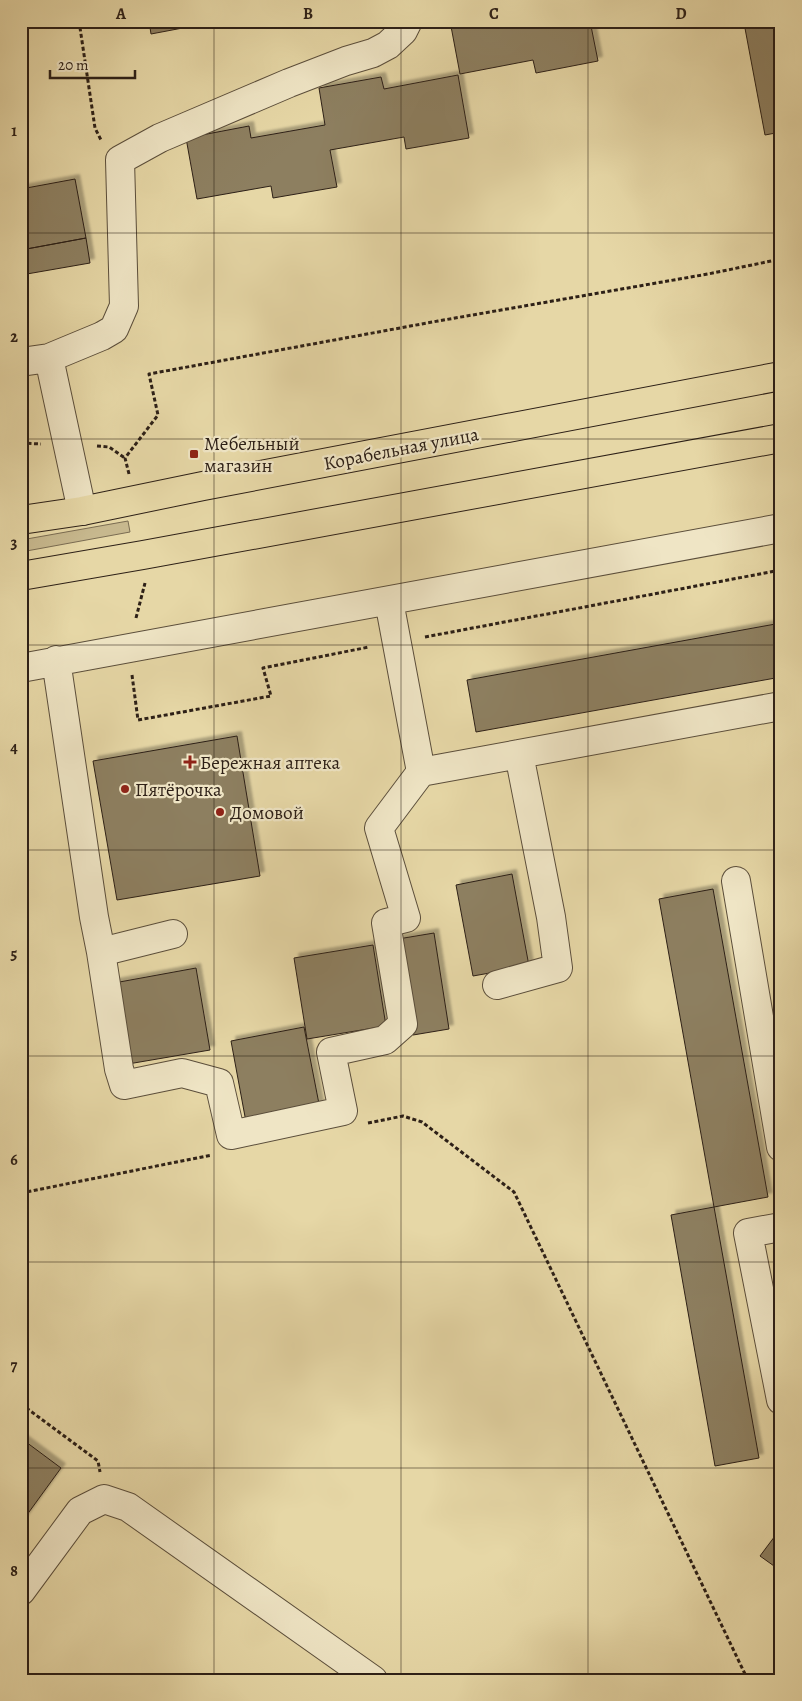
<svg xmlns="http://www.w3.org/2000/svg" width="802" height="1701" viewBox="0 0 802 1701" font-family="Alegreya,serif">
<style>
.green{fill:#c7b88e;stroke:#7a6c52}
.building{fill:#8d7f61;stroke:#2d2017;filter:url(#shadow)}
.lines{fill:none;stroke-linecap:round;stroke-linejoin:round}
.minor-casing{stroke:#5b4e3b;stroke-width:30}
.major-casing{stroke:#2d2017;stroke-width:30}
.path{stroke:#2d2017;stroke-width:3;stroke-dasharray:4 2.5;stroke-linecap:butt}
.minor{stroke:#efe5c5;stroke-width:28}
.major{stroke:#e6d7a6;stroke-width:28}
.grid{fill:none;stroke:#2d2017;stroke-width:1;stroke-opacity:0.55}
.poi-dot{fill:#8f2418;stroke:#efe5c5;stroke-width:2}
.labels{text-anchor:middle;stroke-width:4.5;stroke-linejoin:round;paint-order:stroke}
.poi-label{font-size:19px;fill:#2d2017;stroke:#efe5c5;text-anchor:start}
.street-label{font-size:19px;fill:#2d2017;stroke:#efe5c5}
.neatline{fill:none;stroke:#2d2017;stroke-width:2}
.grid-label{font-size:16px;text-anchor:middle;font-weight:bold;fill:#2d2017}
</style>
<defs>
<filter id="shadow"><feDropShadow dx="4.5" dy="-4.5" stdDeviation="1" flood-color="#0004"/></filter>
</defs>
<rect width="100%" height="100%" fill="#e6d7a6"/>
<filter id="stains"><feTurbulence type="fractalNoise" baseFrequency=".004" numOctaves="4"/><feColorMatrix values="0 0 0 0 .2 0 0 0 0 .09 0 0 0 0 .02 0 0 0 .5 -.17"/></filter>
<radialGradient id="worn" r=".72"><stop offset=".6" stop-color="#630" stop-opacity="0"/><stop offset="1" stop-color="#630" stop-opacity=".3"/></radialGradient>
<path class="green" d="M128,521L130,532L21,552V540Z"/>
<path class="building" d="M149,21H209V23L151,34Z
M450,21H616L591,26L598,61L536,73L533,60L460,74Z
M734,21H781V132L765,135L744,23L734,25Z
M458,75L469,138L406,149L404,137L330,150L337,187L273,198L271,186L197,199L186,138L249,126L251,138L325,125L319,88L381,77L384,89Z
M75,179L86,238L21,250V189Z
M86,238L90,263L21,275V250Z
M781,623V677L476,732L467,680Z
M237,736L260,876L117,900L93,761Z
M512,874L529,966L473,976L456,885Z
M713,889L768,1197L714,1207L659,899Z
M434,933L449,1029L413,1035L398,939Z
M373,945L386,1026L307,1039L294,958Z
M196,968L210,1050L128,1064L114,983Z
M304,1027L320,1109L246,1122L231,1041Z
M714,1207L759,1458L715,1466L671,1215Z
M22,1439L61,1468L21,1523V1441Z
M781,1528V1571L760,1556Z"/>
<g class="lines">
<defs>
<path id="minor" d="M49,358L82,511
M21,362L49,358L102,336L114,329L124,306L120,160L160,138L289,83L346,61L373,53L388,45L403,31L408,21
M389,601L421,772L781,706
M56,660L94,917L101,952L173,934
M21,668L781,528
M736,881L781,1147
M101,952L119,1069L124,1085L182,1073L219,1083L231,1135L343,1111L331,1052L385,1040L403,1024L386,923L406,918L379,828L421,772
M497,985L558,968L551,917L519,754
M781,1227L748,1233L781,1400
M21,1591L80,1511L104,1499L128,1507L373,1680"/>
<path id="major" d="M21,520L82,511L203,486L781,376
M21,576L143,555L781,438"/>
</defs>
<use href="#minor" class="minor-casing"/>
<use href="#major" class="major-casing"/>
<path class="path" d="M79,21L95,128L101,140
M21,443L41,444
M97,446L109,447L125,458
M129,474L125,458L158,415L149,374L438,321L708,274L781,259
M136,618L145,583
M425,637L781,570
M132,675L138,720L271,696L263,668L369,647
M368,1123L403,1116L422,1122L514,1192L745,1674L751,1680
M21,1193L212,1155
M21,1404L98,1461L100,1472"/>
<use href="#minor" class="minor"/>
<use href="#major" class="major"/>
</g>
<path class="grid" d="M214,21V1680M401,21V1680M588,21V1680M21,233H781M21,439H781M21,645H781M21,850H781M21,1056H781M21,1262H781M21,1468H781"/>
<g class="poi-dot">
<rect x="189" y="449" width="10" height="10" rx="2.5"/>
<path d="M187.5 754.5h5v5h5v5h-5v5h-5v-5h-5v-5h5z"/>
<circle cx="125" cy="789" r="5"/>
<circle cx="220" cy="812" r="5"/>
</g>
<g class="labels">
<g class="poi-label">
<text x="204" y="450">Мебельный<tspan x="204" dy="22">магазин</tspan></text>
<text x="200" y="769">Бережная аптека</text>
<text x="135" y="796">Пятёрочка</text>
<text x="230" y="819">Домовой</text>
</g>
<g class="street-label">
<text transform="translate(401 448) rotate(-11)" y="7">Корабельная улица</text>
</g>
</g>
<rect width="802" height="1701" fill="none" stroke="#e6d7a6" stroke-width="55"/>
<path d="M50 70v8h85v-8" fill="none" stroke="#2d2017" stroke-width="2.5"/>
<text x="58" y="70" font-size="15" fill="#2d2017" stroke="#efe5c5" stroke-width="4" paint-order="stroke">20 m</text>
<rect x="28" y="28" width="746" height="1646" class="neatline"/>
<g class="grid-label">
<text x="121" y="19">A</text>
<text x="308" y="19">B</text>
<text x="494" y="19">C</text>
<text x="681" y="19">D</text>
<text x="14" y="136">1</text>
<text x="14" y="342">2</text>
<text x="14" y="548">3</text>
<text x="14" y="753">4</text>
<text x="14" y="959">5</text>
<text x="14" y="1165">6</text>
<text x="14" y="1371">7</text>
<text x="14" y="1576">8</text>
</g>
<rect width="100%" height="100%" filter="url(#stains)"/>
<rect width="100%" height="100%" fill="url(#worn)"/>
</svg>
